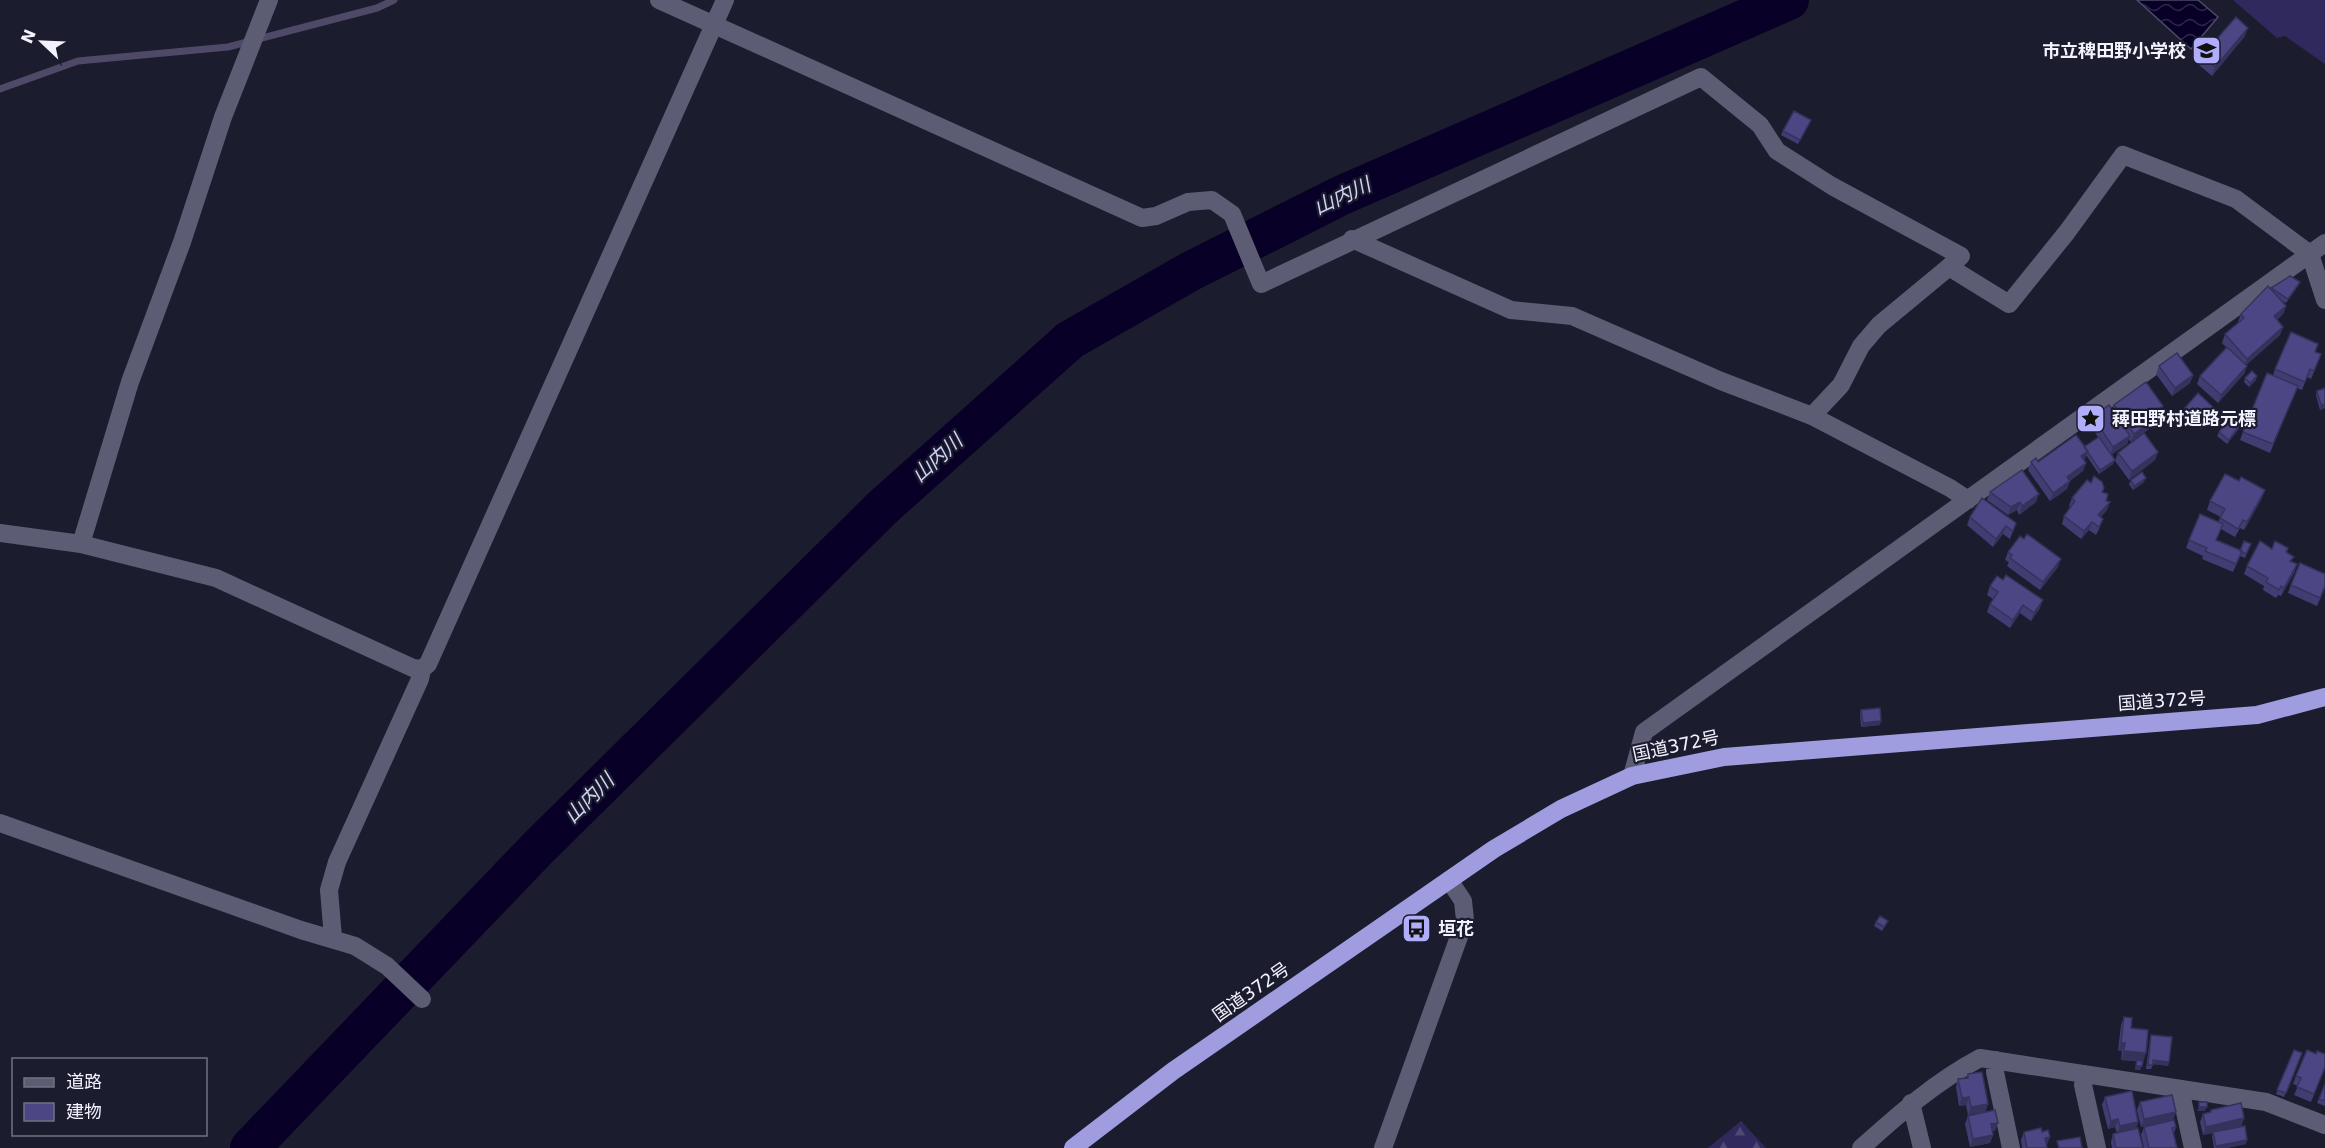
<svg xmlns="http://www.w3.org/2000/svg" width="2325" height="1148" viewBox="0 0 2325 1148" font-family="'DejaVu Sans','Noto Sans JP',sans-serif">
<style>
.forest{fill:url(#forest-firs)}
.pitch{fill:#2f295d}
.water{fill:url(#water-waves);stroke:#4f4968;stroke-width:1.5}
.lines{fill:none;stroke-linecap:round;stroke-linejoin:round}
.stream{stroke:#4f4968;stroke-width:7}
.river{stroke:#090027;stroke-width:40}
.street{stroke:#5c5c74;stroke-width:18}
.secondary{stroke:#5c5c74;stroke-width:18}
.highway{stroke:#9f9de0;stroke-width:18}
.wall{fill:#413d72}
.shaded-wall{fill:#35325c}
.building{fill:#4c4784;stroke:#35325c;stroke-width:1.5}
.labels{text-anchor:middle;stroke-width:4.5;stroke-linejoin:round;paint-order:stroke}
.poi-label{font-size:18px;font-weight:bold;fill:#f3f3ff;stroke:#1c1c2f;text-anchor:start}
.street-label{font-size:18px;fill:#f3f3ff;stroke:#1c1c2f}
.water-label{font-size:20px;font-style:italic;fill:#d2d2f8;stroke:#1c1c2f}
</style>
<defs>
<pattern id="forest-firs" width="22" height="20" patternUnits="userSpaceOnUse" patternTransform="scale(1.5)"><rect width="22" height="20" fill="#2f295d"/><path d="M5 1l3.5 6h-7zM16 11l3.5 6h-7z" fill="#4e4875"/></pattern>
<pattern id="water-waves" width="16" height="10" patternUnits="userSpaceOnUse" patternTransform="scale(1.5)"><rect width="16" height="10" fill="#090027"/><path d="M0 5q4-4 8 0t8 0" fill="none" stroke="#2d2647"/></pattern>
</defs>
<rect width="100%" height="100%" fill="#1c1c2f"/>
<path class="forest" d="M1741,1121L1766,1148H1708Z"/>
<path class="pitch" d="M2233,0H2325V64L2285,36L2277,38Z"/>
<path class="water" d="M2137,0H2198L2218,17L2191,49Z"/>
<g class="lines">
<path class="stream" d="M0,89L78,61L228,47L377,8L394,0"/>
<path class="river" d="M250,1148L538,848L882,508L1070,340L1191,271L1342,195L1789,0"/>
<path class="street" d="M659,0L1142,218L1156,216L1188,202L1212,200L1232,214L1261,284L1701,77L1760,125L1777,151L1832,186L1961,256L1949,267L2009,304L2067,232L2123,155L2236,199L2310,254
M1352,239L1511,310L1572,316L1721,381L1812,416L1950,488L1968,500
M1812,416L1841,385L1861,346L1879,325L1949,267
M0,533L81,544L216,578L413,668L422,669L428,664L725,0
M81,544L130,382L182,242L223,117L269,0
M1632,776L1644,732L2325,243
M0,823L301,930L355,946L387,966L422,999
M333,938L329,890L337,862L420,679L422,669
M1996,1060L1995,1072L2011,1148
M2085,1074L2083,1085L2097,1148
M2180,1089L2193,1148
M1911,1103L1922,1148
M1383,1148L1465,920L1463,901L1449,880
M1861,1148C1899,1114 1935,1082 1980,1058L2266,1102L2325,1125"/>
<path class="secondary" d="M2310,254L2325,300"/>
<path class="highway" d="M1073,1148L1173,1071L1494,849L1561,809L1632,776L1724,757L2257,715L2325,697"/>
</g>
<path class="wall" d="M2245,36L2212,76L2199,65L2202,56Z
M1809,124L1798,144L1781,135L1783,131Z
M2298,286L2286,303L2279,299L2286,306L2283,314L2277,320L2283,327L2280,335L2246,365L2247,366L2244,374L2218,403L2197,384L2200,376L2227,348L2222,343L2225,334L2238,323V322L2241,314L2271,289Z
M2315,352L2318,362L2311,379L2307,377L2302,390L2297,388L2270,453L2240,440L2243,432L2273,376L2275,369Z
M2159,366L2193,375L2190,383L2172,396L2156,374Z
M2245,378L2256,380L2249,387L2244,382Z
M2317,391L2325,408L2320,410L2316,395Z
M2114,405L2163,406L2160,415L2151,421L2149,429L2131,442L2129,439L2127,444L2111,455L2113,464L2099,474L2086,455L2084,460L2086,463L2083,471L2070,481L2067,489L2050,501L2028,470L2031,462H2038L2084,447L2098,437L2090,425L2093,417L2112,410Z
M2185,408L2215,414L2201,429L2183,412Z
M2239,426L2238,430L2227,444L2217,436L2219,432Z
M2158,452L2155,460L2129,480L2115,461L2118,453Z
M2131,480L2144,482L2133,490L2129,484Z
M1990,492L2036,502L2019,515L2017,510L2008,515L1987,500Z
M2102,492L2106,501L2107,510L2101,517L2103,519L2100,527L2096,535L2089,530L2081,539L2062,524L2064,516L2070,507L2069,506L2072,498Z
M2262,498L2244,530L2240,528L2235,537L2221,529L2216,540L2240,551L2251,544L2245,558L2240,556L2233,572L2202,559L2203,556L2186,548L2189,540L2218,522L2221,517L2207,510L2210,501Z
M1970,517L2016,523L2010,539L2003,534L1993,547L1967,525Z
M2288,548L2287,553L2292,562L2297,564L2294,573L2281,596L2278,595L2276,598L2263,590L2264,586L2244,574L2247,566L2272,549Z
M2008,552L2058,567L2040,590L2007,566L2009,562L2005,560Z
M2003,580L2040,608L2031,621L2020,613L2010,628L1987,612L1990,604L1993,599L1987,595L1990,586Z
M2291,585L2325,587L2317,606L2288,593Z
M1861,710L1880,725L1861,727L1860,714Z
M1876,922L1886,925L1882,931L1874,926Z
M2124,1017L2146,1053L2142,1062L2140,1070H2135L2137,1061L2121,1060L2122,1051H2118L2121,1025Z
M2151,1035L2169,1062L2168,1066L2153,1064L2151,1069H2146L2150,1039Z
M2294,1050L2302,1053L2284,1097L2276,1094Z
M2325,1068L2311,1102L2294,1095L2298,1086L2293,1084L2296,1076Z
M1968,1074L1988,1104L1985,1112L1968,1115L1966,1105L1959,1106L1956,1087L1958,1079L1966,1078Z
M2325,1084V1106L2317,1103Z
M2105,1097L2136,1129L2143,1148H2112L2111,1142L2113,1134L2117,1133L2115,1127L2108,1129L2102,1105Z
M2140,1102L2176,1112L2173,1120L2141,1127L2137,1110Z
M2211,1110L2244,1118L2241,1126L2246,1144L2226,1148H2214L2212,1136L2213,1133L2203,1135L2200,1122L2203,1114L2210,1112Z
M1968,1116L1995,1131H1993V1135L1990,1143L1970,1147L1965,1124Z
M2144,1127H2176L2174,1133L2177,1148H2144L2141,1135Z
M2024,1132L2047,1145V1148H2022L2021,1140Z"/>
<path class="shaded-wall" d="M2248,28L2245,36L2212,76L2215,67Z
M2300,282L2298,286L2286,303L2288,299Z
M2286,306L2283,314L2271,325L2274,316Z
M2283,327L2280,335L2244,367L2247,359Z
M2247,366L2244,374L2218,403L2221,395Z
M2193,375L2190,383L2172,396L2175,388Z
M2257,376L2256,380L2249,387L2250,383Z
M2325,404V408L2320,410L2321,405Z
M2163,406L2160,415L2146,425L2149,416Z
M2216,410L2215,414L2201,429L2203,425Z
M2152,421L2149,429L2131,442L2134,434Z
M2239,426L2238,430L2227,444L2229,440Z
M2130,436L2127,444L2110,455L2113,447Z
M2088,451L2085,459L2078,464L2081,456Z
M2158,452L2155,460L2129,480L2132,471Z
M2115,460L2113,464L2099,474L2100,470Z
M2086,463L2083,471L2070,481L2067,489L2050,501L2053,493L2067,477Z
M2146,478L2144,482L2133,490L2134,486Z
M2265,490L2262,498L2244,530L2247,522Z
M2039,494L2036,502L2019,515L2022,506Z
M2020,502L2017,510L2008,515L2011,507Z
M2110,502L2107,510L2095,523L2098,515Z
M2092,522L2089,530L2081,539L2084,531Z
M2006,526L2003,534L1993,547L1996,539Z
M2061,559L2058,567L2040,590L2043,582Z
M2297,564L2294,573L2281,596L2284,588Z
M2043,600L2040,608L2031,621L2034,613Z
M2023,605L2020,613L2010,628L2013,620Z
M1881,721L1880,725L1861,727L1863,723Z
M2121,1043H2125L2122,1051H2118Z
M2124,1051L2146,1053L2143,1062L2121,1060Z
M2153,1060L2169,1062L2168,1066L2152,1064Z
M2136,1066H2142L2140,1070H2135Z
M1969,1097L1966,1105L1959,1106L1962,1098Z
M1988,1104L1985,1112L1968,1115L1971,1107Z
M2199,1107H2207L2205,1111H2197Z
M2176,1112L2173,1120L2141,1127L2144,1119Z
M2244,1118L2241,1127L2203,1135L2206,1127Z
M2118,1119L2115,1127L2108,1129L2111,1121Z
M2138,1122L2136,1130L2117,1134L2120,1126Z
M1998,1123L1995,1131L1988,1132L1991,1124Z
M1993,1135L1990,1143L1970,1147L1973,1139Z
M2050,1137L2047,1145L2042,1146L2045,1138Z
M2247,1140L2246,1144L2226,1148H2216V1146Z"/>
<path class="building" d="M2236,17L2248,28L2215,67L2202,56Z
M1794,111L1811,120L1800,140L1783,131Z
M2290,276L2300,282L2288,299L2271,288Z
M2268,286L2286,306L2274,316L2283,327L2247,359L2225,334L2244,318L2241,314Z
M2291,332L2318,344L2315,352L2321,354L2314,371L2310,369L2305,382L2275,369Z
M2227,347L2247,366L2221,395L2200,376Z
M2177,353L2193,375L2175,388L2159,366Z
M2252,371L2257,376L2250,383L2245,378Z
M2267,373L2298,386L2273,444L2243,432Z
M2146,382L2163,406L2149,416L2152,421L2134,434L2114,405Z
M2325,388V404L2321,405L2317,391Z
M2198,393L2216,410L2203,425L2185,408Z
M2109,405L2130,436L2113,447L2093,417Z
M2229,418L2239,426L2229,440L2219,432Z
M2144,433L2158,452L2132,471L2118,453Z
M2076,435L2088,451L2081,456L2086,463L2067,477L2070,481L2053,493L2031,462L2036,458L2038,462Z
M2099,437L2115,460L2100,470L2084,447Z
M2022,470L2039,494L2022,506L2020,502L2011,507L1990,492Z
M2142,472L2146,478L2134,486L2131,480Z
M2225,474L2239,481L2241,477L2265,490L2247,522L2243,520L2238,529L2220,518L2225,509L2210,501Z
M2094,476L2102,482L2104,488L2102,492L2108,494L2106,501L2110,502L2098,515L2103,519L2099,527L2092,522L2084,531L2064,516L2075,501L2072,498L2087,480L2091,483Z
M1982,498L2016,523L2013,531L2006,526L1996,539L1970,517Z
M2200,514L2223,524L2216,540L2242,551L2236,564L2205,551L2207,548L2189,540Z
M2027,534L2061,559L2043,582L2010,558L2012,555L2008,552L2020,536L2024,539Z
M2244,541L2251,544L2246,554L2240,551Z
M2260,541L2272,549L2275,541L2288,548L2286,552L2294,557L2290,561L2297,564L2284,588L2281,586L2279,590L2266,582L2268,578L2247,566Z
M2300,563L2325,574V586L2320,598L2291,585Z
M2006,575L2043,600L2034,613L2023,605L2013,620L1990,604L1998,592L1990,586L1997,576L2003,580Z
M1880,708L1881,721L1863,723L1861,710Z
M1880,916L1888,921L1884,927L1876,922Z
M2124,1017L2132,1018L2131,1028L2148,1030L2146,1053L2124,1051L2125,1043H2121Z
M2151,1035L2172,1037L2169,1062L2153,1060V1065H2148Z
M2294,1050L2302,1053L2286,1093L2277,1090Z
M2307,1050L2316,1054L2317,1051L2325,1054V1067L2314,1094L2297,1087L2301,1078L2296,1076Z
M2137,1060L2143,1061L2142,1066H2136Z
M1982,1072L1988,1104L1971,1107L1969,1097L1962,1098L1958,1079L1968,1078V1074Z
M2325,1084V1101L2319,1099Z
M2132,1091L2138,1122L2120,1126L2118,1119L2111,1121L2105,1097Z
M2172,1095L2176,1112L2144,1119L2140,1102Z
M2199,1102H2207V1107H2199Z
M2241,1103L2244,1118L2206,1127L2203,1114L2211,1112V1110Z
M1995,1110L1998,1123L1991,1124L1993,1135L1973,1139L1968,1116Z
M2174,1120L2176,1127L2172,1128L2177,1148H2149L2144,1127Z
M2245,1126L2247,1140L2216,1146L2213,1132Z
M2041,1128L2042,1132L2048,1130L2050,1137L2045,1138L2047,1148H2027L2024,1132Z
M2138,1128L2143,1148H2116L2113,1134Z
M2080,1137L2082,1148H2059L2057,1141Z"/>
<defs>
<symbol id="school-square" viewBox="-11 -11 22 22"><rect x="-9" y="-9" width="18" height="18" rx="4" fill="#b0aefa" stroke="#1c1c2f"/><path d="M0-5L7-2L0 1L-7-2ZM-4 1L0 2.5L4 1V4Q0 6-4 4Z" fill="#111"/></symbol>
<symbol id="sight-square" viewBox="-11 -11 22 22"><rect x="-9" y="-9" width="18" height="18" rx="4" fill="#b0aefa" stroke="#1c1c2f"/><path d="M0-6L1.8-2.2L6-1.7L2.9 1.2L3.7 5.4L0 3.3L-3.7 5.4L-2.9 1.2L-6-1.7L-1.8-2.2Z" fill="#111"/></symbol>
<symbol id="bus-square" viewBox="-11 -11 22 22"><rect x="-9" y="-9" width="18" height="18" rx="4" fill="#b0aefa" stroke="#1c1c2f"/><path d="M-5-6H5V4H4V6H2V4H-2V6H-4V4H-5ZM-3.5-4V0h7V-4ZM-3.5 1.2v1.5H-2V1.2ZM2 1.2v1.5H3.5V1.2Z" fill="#111"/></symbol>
</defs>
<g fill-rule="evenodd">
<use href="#school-square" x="2190" y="34" width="33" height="33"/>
<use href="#sight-square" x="2074" y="402" width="33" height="33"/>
<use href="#bus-square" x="1400" y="912" width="33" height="33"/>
</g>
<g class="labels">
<g class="poi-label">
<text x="2186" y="57" text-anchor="end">市立稗田野小学校</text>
<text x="2112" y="425">薭田野村道路元標</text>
<text x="1438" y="935">垣花</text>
</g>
<g class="street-label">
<text transform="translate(2162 701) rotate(-4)" y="6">国道372号</text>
<text transform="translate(1676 746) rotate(-12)" y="6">国道372号</text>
<text transform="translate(1251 992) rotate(-35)" y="6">国道372号</text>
</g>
<g class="water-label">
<text transform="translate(1342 196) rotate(-25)" y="7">山内川</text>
<text transform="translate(937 458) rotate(-42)" y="7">山内川</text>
<text transform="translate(589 798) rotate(-45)" y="7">山内川</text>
</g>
</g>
<rect x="12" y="1058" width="195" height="78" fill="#1c1c2f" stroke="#727282" stroke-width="1.5"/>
<rect x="24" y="1078" width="30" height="9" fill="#5c5c74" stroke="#727282" stroke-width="1.5"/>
<text x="66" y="1088" font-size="18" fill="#f3f3ff">道路</text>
<rect x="24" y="1103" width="30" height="18" fill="#4c4784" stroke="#727282" stroke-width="1.5"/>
<text x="66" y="1118" font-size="18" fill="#f3f3ff">建物</text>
<g transform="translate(42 42) rotate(293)" stroke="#1c1c2f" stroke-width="4.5" paint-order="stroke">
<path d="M0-4.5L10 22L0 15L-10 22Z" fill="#f3f3ff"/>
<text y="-9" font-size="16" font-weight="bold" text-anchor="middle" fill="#f3f3ff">N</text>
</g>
</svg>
